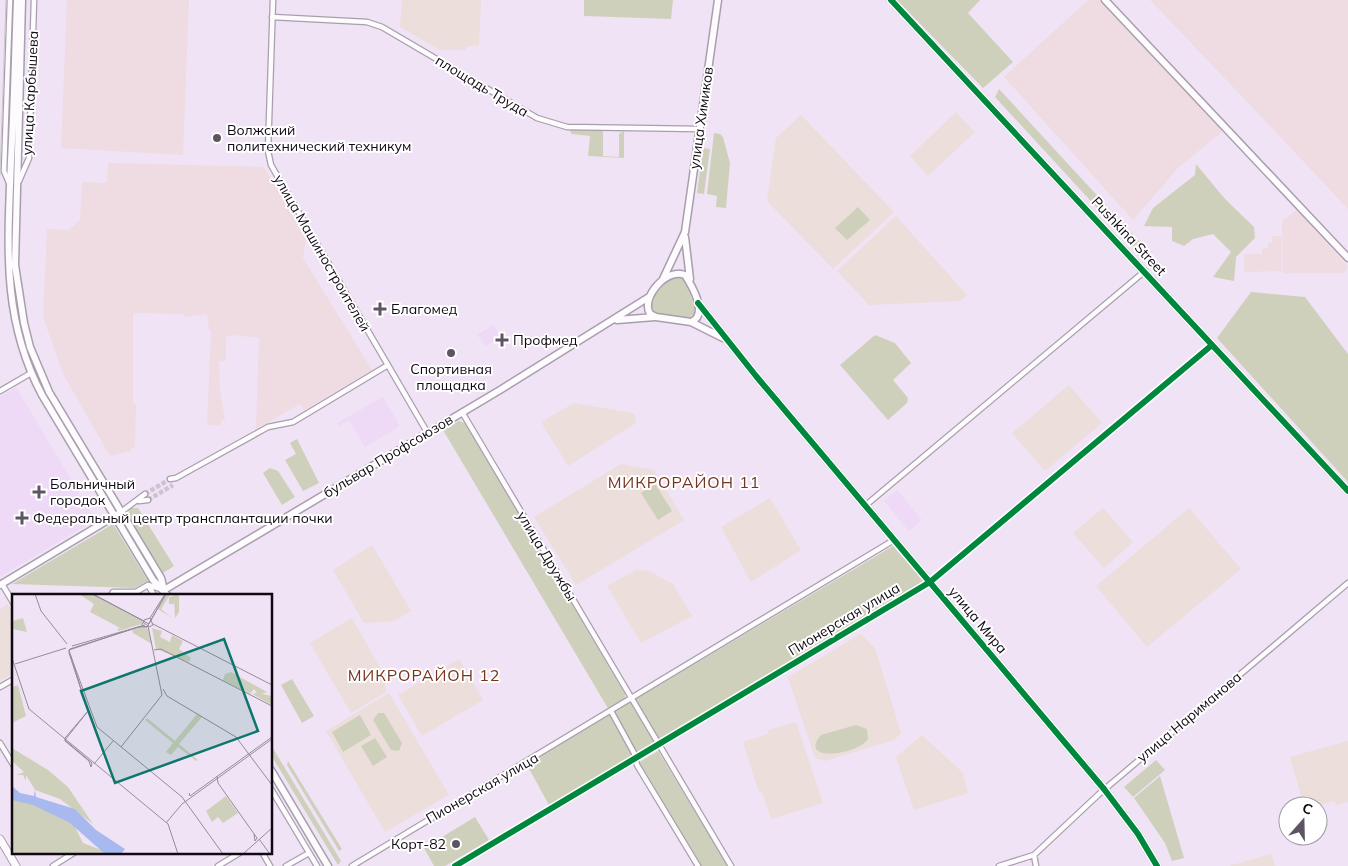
<svg xmlns="http://www.w3.org/2000/svg" width="1348" height="866" viewBox="0 0 1348 866" font-family="Mulish,sans-serif">
<style>
.built{fill:#eed9f7}
.industrial{fill:#efdbe2}
.education{fill:#ebdedb}
.green{fill:#cfd0bc}
.lines{fill:none;stroke-linecap:round;stroke-linejoin:round}
.street-tunnel{stroke:#cec2d3;stroke-width:4.5;stroke-dasharray:4.5 2;stroke-linecap:butt}
.street-casing{stroke:#a89fac;stroke-width:7}
.secondary-casing{stroke:#a89fac;stroke-width:9}
.primary-casing{stroke:#a89fac;stroke-width:9}
.street{stroke:#fdfbfe;stroke-width:4.5}
.secondary{stroke:#fdfbfe;stroke-width:6}
.primary{stroke:#fdfbfe;stroke-width:7}
.tram{stroke:#ccc9cd;stroke-width:1}
.cycleway-casing{stroke:#fff;stroke-width:9}
.cycleway{stroke:#00873e;stroke-width:6}
.poi-dot{fill:#5e5562;stroke:#fff;stroke-width:2}
.labels{text-anchor:middle;stroke-width:4;stroke-linejoin:round;paint-order:stroke}
.street-label{font-size:14px;fill:#100813;stroke:#fff}
.poi-label{font-size:14px;fill:#100813;stroke:#fff;text-anchor:start}
.quarter-label{font-size:16px;letter-spacing:1px;fill:#76331e;stroke:#fff}
.inset-road{fill:none;stroke:#968b9b;stroke-width:1}
.view{fill:#0f766e;fill-opacity:0.15;stroke:#0f766e;stroke-width:2.5}
.inset-edge{fill:none;stroke:#100813;stroke-width:2.5}
</style>
<rect width="100%" height="100%" fill="#f0e3f5"/>
<path class="built" d="M493,325L501,337L486,346L477,335Z
M16,387L95,520L0,577V397Z
M383,397L399,424L398,427L365,447L349,420L339,426L337,423Z
M897,490L922,520L909,531L884,501Z"/>
<path class="industrial" d="M67,0H189L183,155L61,148Z
M1088,0H1100L1224,130L1178,168L1133,220L1004,77Z
M1150,0H1348V209L1254,109Z
M108,163L264,167L306,239L303,258L372,370L304,410L300,404L256,429L259,338L234,335L226,337V360L219,362L220,390L225,420H221V425H207L211,331L209,330L207,314L184,317V314L133,313V404H136L135,447L131,448V451L110,456L63,374L43,317L47,229L69,230L80,220L82,182L107,183Z
M1297,210L1348,267L1343,273H1283L1282,221Z
M1272,236H1281L1282,271L1244,272V254H1262V249L1268,248V243H1272Z"/>
<path class="education" d="M402,0H481L479,45L468,46L465,50H440L400,27Z
M956,112L975,132L928,176L910,156Z
M801,115L894,212L833,269L767,201L776,138Z
M896,216L967,295L960,301L869,305L837,271Z
M1069,385L1102,423L1045,471L1012,433Z
M574,403L632,413L635,415L636,423L568,466L541,422Z
M621,464L654,470L684,520L576,585L534,517Z
M770,498L801,550L751,582L721,527Z
M1103,508L1133,542L1104,568L1073,533Z
M1189,508L1241,569L1147,647L1096,586Z
M372,545L411,611L394,621L364,623L333,570Z
M636,570L649,571L673,584L692,616L641,643L607,586Z
M8,604L14,615V673L0,681V609Z
M352,618L383,673L386,692L351,713L310,643Z
M861,634L875,648L901,733L894,740L825,761L815,758L788,677Z
M459,659L483,700L422,736L398,695Z
M389,693L449,795L385,832L326,731Z
M796,722L823,803L771,819L762,792L759,793L743,742L768,734V730Z
M922,735L963,773L968,793L914,810L896,757Z
M1348,741V802L1336,805L1334,801L1317,806H1304L1290,757Z
M1271,854L1275,866H1229Z"/>
<path class="green" d="M584,0H673L671,19L584,16Z
M897,0H980L968,13L1013,62L983,88Z
M999,89L1140,242L1133,247L995,97Z
M573,128L603,131V156L619,157V134L624,131V158L588,156L590,136L572,134L570,131Z
M714,133L720,134L723,137L730,163L726,208L716,207L717,196L707,194Z
M703,148L710,149L704,194L697,193Z
M1196,164L1225,199L1254,227L1255,238L1236,257L1234,281L1213,277L1231,252L1213,234L1193,239L1184,246L1172,241V227L1144,226L1153,208L1195,175Z
M12,188H14C13,225 10,262 15,298C27,377 74,440 114,506L113,507C77,449 35,392 18,325C7,281 10,234 12,188Z
M858,207L870,220L847,240L835,228Z
M672,276H681L684,279L695,307L694,314L689,318L654,313L651,311L650,300Z
M1251,292L1305,297L1348,354V482L1217,338Z
M875,335L895,343L911,363L893,380L908,398L907,403L888,420L840,365Z
M459,421L465,423L625,694V700L609,710L443,430Z
M297,439L319,483L303,491L285,460L296,454L290,443Z
M270,468L278,471L295,497L282,505L263,473Z
M655,484L672,511L658,520L641,493Z
M131,508H138L174,566L163,573L128,517L127,514Z
M113,524L148,581L135,588L12,584Z
M893,546L925,583L663,740H659L634,700Z
M292,679L314,716L302,723L281,685Z
M629,702L633,704L654,741V746L550,807L526,763Z
M378,713H384L402,743L399,751L391,750L373,720Z
M360,715L371,735L343,752L332,732Z
M856,725L867,729L868,739C858,755 797,763 821,735Z
M375,738L387,757L373,766L361,746Z
M271,745L341,861L338,865L271,755Z
M658,751L728,866H701L638,763Z
M1156,760L1165,770L1133,797L1124,787Z
M288,761L342,849L339,851L287,765Z
M1160,776L1184,858L1172,861L1165,843L1134,798Z
M475,817L489,840L445,866H434L424,848Z"/>
<g class="lines">
<path class="street-tunnel" d="M145,494L170,479
M148,500L173,485"/>
<defs>
<path id="street" d="M273,0L268,151L271,165L427,432
M272,17L367,22L382,27L537,118L567,127L700,129
M19,181L29,158L34,0
M9,183L4,171L10,0
M0,391L31,373
M462,412L731,866
M170,479L176,478L268,427L293,422L388,365
M139,501L148,500
M866,505L1145,271
M121,512L145,494
M2,584L14,604
M148,585L154,595
M111,595L113,592H136L148,585L161,589
M0,687L14,679
M611,711L634,753L637,765L698,866
M0,743L14,766
M271,789L317,866
M262,852L270,866
M1034,855L1036,866
M53,866L75,852
M218,866L241,852
M286,866L309,853
M352,866L894,540
M455,866L930,582L1212,345
M999,866L1034,855L1099,794L1348,583"/>
<path id="secondary" d="M17,0C15,53 14,107 11,160C8,244 1,318 42,395L153,580L167,595
M22,0L15,265L24,323L30,347L49,392L161,578L164,590
M891,0L1348,491
M1105,0L1348,258
M685,237L690,279
M663,279L685,232L718,0
M698,303L756,376L1104,789L1138,834L1157,866
M617,320L655,317
M691,322C709,315 692,286 685,275C668,267 640,297 650,314L656,317L691,322L723,338
M0,585L118,514
M164,590L500,390L649,297
M271,770L328,866"/>
<path id="primary" d="M0,839L16,866"/>
</defs>
<use href="#street" class="street-casing"/>
<use href="#secondary" class="secondary-casing"/>
<use href="#primary" class="primary-casing"/>
<use href="#street" class="street"/>
<use href="#secondary" class="secondary"/>
<use href="#primary" class="primary"/>
<path class="tram" d="M0,175L6,0"/>
<defs>
<path id="cycleway" d="M891,0L1348,491
M698,303L756,376L1104,789L1138,834L1157,866
M455,866L930,582L1212,345"/>
</defs>
<use href="#cycleway" class="cycleway-casing"/>
<use href="#cycleway" class="cycleway"/>
</g>
<g class="poi-dot">
<circle cx="217" cy="138" r="5"/>
<path d="M377.5 301.5h5v5h5v5h-5v5h-5v-5h-5v-5h5z"/>
<path d="M499.5 332.5h5v5h5v5h-5v5h-5v-5h-5v-5h5z"/>
<circle cx="451" cy="353" r="5"/>
<path d="M36.5 484.5h5v5h5v5h-5v5h-5v-5h-5v-5h5z"/>
<path d="M19.5 510.5h5v5h5v5h-5v5h-5v-5h-5v-5h5z"/>
<circle cx="456" cy="844" r="5"/>
</g>
<g class="labels">
<g class="street-label">
<text transform="translate(482 86) rotate(31)" y="5">площадь Труда</text>
<text transform="translate(30 93) rotate(-87)" y="5">улица Карбышева</text>
<text transform="translate(701 118) rotate(-82)" y="5">улица Химиков</text>
<text transform="translate(1129 236) rotate(47)" y="5">Pushkina Street</text>
<text transform="translate(322 253) rotate(60)" y="5">улица Машиностроителей</text>
<text transform="translate(388 456) rotate(-31)" y="5">бульвар Профсоюзов</text>
<text transform="translate(547 556) rotate(59)" y="5">улица Дружбы</text>
<text transform="translate(844 619) rotate(-31)" y="5">Пионерская улица</text>
<text transform="translate(978 620) rotate(50)" y="5">улица Мира</text>
<text transform="translate(1189 717) rotate(-40)" y="5">улица Нариманова</text>
<text transform="translate(482 788) rotate(-30)" y="5">Пионерская улица</text>
</g>
<g class="poi-label">
<text x="227" y="135">Волжский<tspan x="227" dy="16">политехнический техникум</tspan></text>
<text x="391" y="314">Благомед</text>
<text x="513" y="345">Профмед</text>
<text x="451" y="374" text-anchor="middle">Спортивная<tspan x="451" dy="16">площадка</tspan></text>
<text x="50" y="489">Больничный<tspan x="50" dy="16">городок</tspan></text>
<text x="33" y="523">Федеральный центр трансплантации почки</text>
<text x="446" y="849" text-anchor="end">Корт-82</text>
</g>
<g class="quarter-label">
<text x="684" y="488">МИКРОРАЙОН 11</text>
<text x="424" y="681">МИКРОРАЙОН 12</text>
</g>
</g>
<g transform="translate(12 594)">
<rect width="260" height="260" fill="#f0e3f5"/>
<path d="M67,0H79L130,26V30L106,37V34L110,35L78,18L82,10ZM155,0H167V18L163,24L162,4V10H157V3L162,2L158,1L149,15L160,24L146,15ZM11,24L15,38L0,35V27ZM128,33L136,35L140,50L121,39L120,36ZM140,34L150,37L148,43L158,48L160,41L171,47L167,55L179,64L177,68L144,55ZM219,78L255,98L250,100L260,102V111L240,100L245,99L242,95L238,100L211,86L213,80ZM6,91L14,122L0,129V93ZM185,120L190,123L167,150L186,166L184,167L166,153L159,161L154,158L161,149L133,126L135,124L163,147ZM0,154L36,176L56,193L81,230L48,205L23,196L14,181V187L11,181H4L12,178L0,167ZM214,202L226,219L211,229L206,223L200,228L194,217ZM0,205L13,206L62,231L71,249L100,260H0Z" fill="#cfd0bc"/>
<path d="M0,192L8,199L22,202L23,196L19,192L23,196L24,203L63,215L84,236L113,255L109,260H93L58,229L21,211L0,206Z" fill="#a7b9ef"/>
<path class="inset-road" d="M23,0L29,17L55,50M80,0L132,27M81,0L137,30M154,0L135,33L129,32L127,33L67,52L58,55L57,56V59L76,117L53,144V147L77,167L79,173L80,169L53,146L76,117L57,56L126,33H135L154,0M138,24L153,0M141,30L260,91M130,31L132,26L138,24L141,31L137,33L131,28M60,52L133,31M142,56L149,55L260,112M58,60L85,133L170,203L211,260M0,64L17,115L156,230L166,260M3,70L54,54M151,95L155,102L224,143L260,191M109,153L150,101L136,32M82,170L101,147M205,182L206,189L245,244L243,247L242,240M177,199L178,202L260,143M154,229L170,210L260,145M247,245L258,260M231,260L260,234"/>
<path class="view" d="M212,45L246,137L103,189L69,97Z"/>
<rect width="260" height="260" class="inset-edge"/>
</g>
<g transform="translate(1303 821) rotate(20)"><circle r="24" fill="#ffffff" stroke="#9f9ca1"/>
<path d="M0-4L9 19L0 12L-9 19Z" fill="#5e5562"/>
<text y="-8" font-size="14" font-weight="bold" text-anchor="middle" fill="#100813">С</text>
</g>
</svg>
